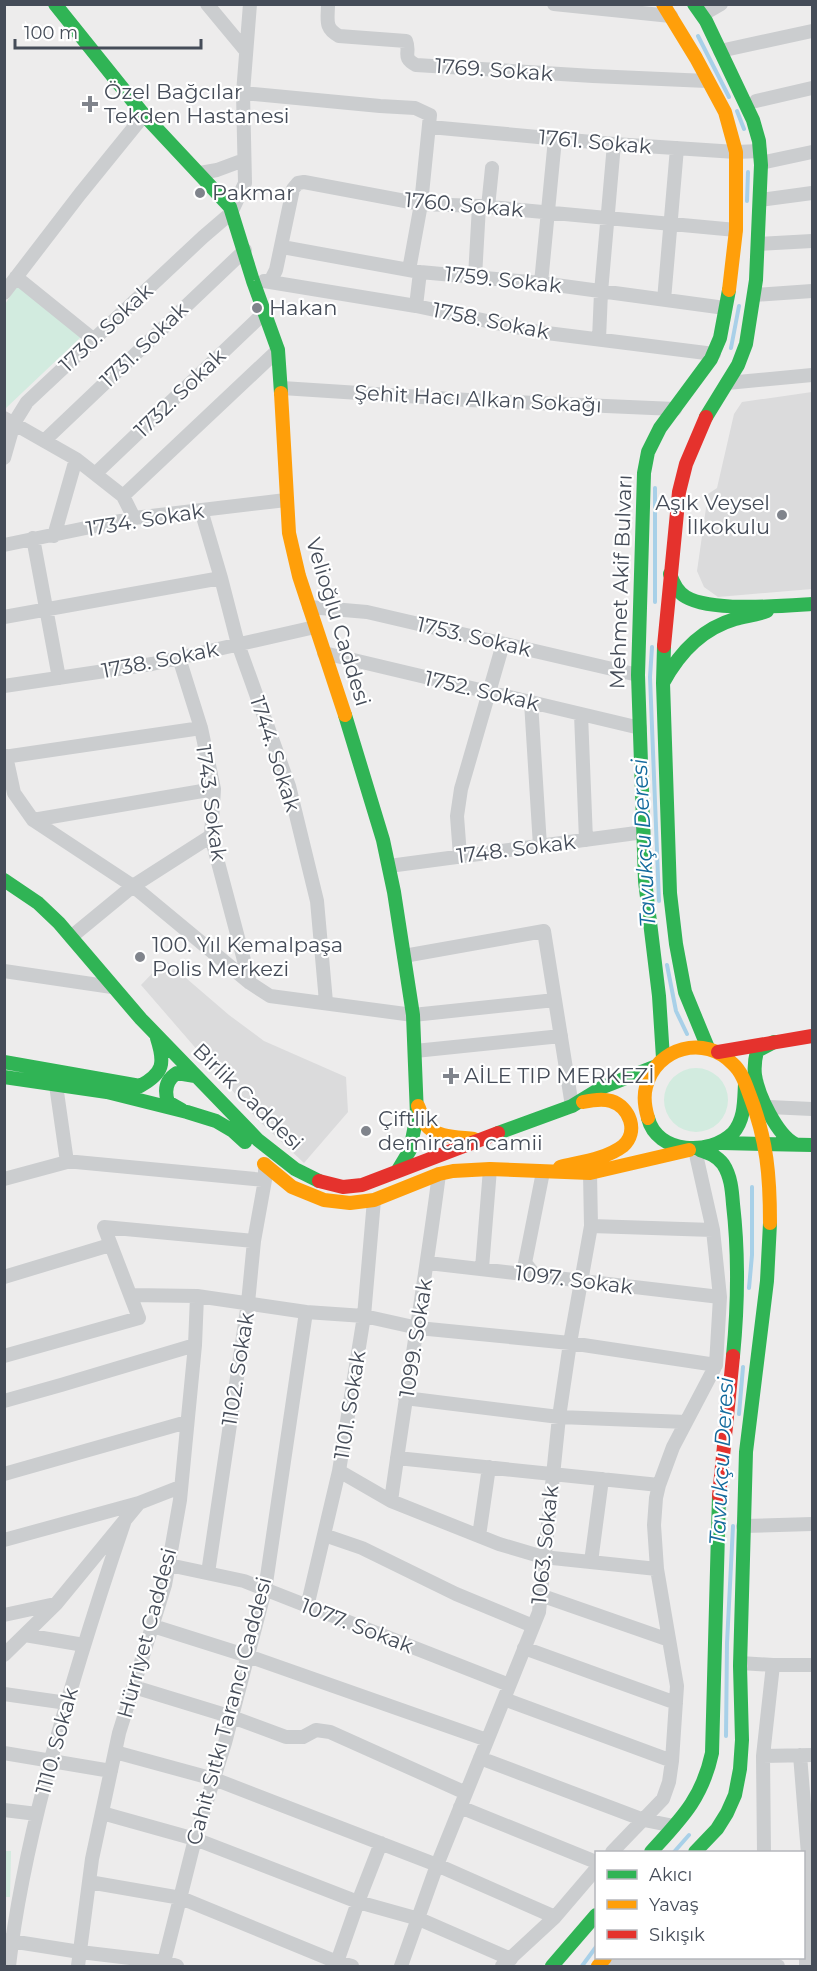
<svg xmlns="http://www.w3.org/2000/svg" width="817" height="1971" viewBox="0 0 817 1971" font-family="Montserrat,sans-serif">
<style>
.education{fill:#dbdbdc}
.green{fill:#d2ebdf}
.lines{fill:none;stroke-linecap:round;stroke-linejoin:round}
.stream{stroke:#a8d0e8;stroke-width:4}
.street{stroke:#cbcdcf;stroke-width:14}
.fast{stroke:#30b455;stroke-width:14}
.slow{stroke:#ff9f0a;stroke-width:14}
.jam{stroke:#e5322d;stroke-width:14}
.poi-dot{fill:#80848c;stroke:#fff;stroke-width:2}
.labels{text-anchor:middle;stroke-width:4.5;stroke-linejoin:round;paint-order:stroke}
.street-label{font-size:21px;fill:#454c58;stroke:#fff}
.poi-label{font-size:21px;fill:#454c58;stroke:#fff;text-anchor:start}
.water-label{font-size:22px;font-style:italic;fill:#136a9d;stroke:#fff}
</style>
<rect width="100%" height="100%" fill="#edecec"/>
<path class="education" d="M812,392V589L718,597L704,587L697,571L708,494L717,488L734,414L742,402Z
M165,960L229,1015L264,1041L346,1077L348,1112L304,1163L257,1119L141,985Z"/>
<path class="green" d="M17,285L81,337L5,409L4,306Z
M664 1100a32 32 0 1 1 64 0a32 32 0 1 1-64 0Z
M4,1851H11L10,1897H5Z"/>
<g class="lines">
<path class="stream" d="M698,36L729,97
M737,111L744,129
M747,201L748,172
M731,348L739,306
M655,488V602
M652,647L650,677L659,901
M667,965L676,1011L687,1034
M749,1288L752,1255V1187
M739,1414L743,1367
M726,1736L727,1643L733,1526
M674,1852L689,1835
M582,1966L596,1947"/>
<path class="street" d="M207,4L246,51
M328,4C328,20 324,28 339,36L406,41C411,53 401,57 416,65L593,76L707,81
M554,4L671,16
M702,15L721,4
M720,51L812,31
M243,93L380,106L415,108L430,115L421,204L409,270
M756,101L812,88
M430,127L614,144L736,152L760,151
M761,163L812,152
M200,173L217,170L244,160
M760,200L812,193
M488,207L492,168
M758,244L812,241
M282,247L420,272L541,283L725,308
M16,277L94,340
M475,277L479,206
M264,281L416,306L539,332L714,354
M270,282L276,270L293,189L298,183L304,182L421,204L479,206L736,230
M541,283L555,139
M4,293L80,194L144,115
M754,295L812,291
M664,300L677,148
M416,306L420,272
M599,339L601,292L614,144
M727,383L812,375
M282,388L468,400L675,409
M4,418L76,459L123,496L134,518
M44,441L245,250
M4,458L14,423L27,402L203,237L231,213L245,183L243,93L250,4
M95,474L265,312
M123,496L278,350
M201,510L221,578L238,644L289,786L317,901L326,1002
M54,536L76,459
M33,538L59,678
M4,545L134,518L286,500
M309,607L367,612L638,675
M4,617L221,578
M324,653L640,728
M179,658L201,728L214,789L211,836L250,983
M4,686L152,664L315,627
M531,702L540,846
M581,714L586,840
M6,756L14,793L33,820L133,886L250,983L270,996L413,1015L555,1000
M4,757L201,728
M33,820L214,789
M460,856L457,816L461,789L503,644
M389,866L644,832
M71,937L133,886L211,836
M404,956L544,931L572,1106
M4,971L112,987
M415,1051L561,1036
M56,1085L67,1162
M769,1107L812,1109
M4,1179L67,1162H76L265,1180
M591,1226L713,1230
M428,1263L720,1297
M482,1268L490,1169
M534,1274L525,1263L543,1172
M4,1277L110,1245
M131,1295L197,1296L306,1312L364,1316L418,1328L570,1343L716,1365
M4,1356L139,1318L104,1227L254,1241
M405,1398L559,1417L686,1422
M4,1401L61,1385L195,1345
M397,1458L659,1485
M339,1471L391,1501L499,1544L543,1557L657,1569
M4,1474L187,1422
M391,1501C406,1392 425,1283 439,1174
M743,1526L812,1524
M324,1535L362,1548L456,1594L533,1626
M479,1536L489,1467
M4,1540L139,1503L180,1487
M591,1562L602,1479
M169,1565L244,1581L509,1685
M208,1573L248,1303L254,1241L265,1180V1164
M540,1595L669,1640
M307,1607L339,1471L364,1316L374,1200
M4,1615L55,1604
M153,1626L248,1656L487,1740
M25,1635L84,1645
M524,1648L676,1703
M4,1655L56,1604L139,1503
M740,1663L773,1665H812
M134,1687L232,1717L286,1737H303L316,1730L330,1732L466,1793
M4,1694L67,1703
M504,1699L672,1761
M115,1752L214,1779L437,1865L555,1917
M4,1753L111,1771
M800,1755L808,1854L806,1966
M763,1756L812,1755
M480,1758L644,1820L674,1826
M460,1807L596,1862
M4,1810L37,1814
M102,1813L195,1839L358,1902L419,1919L511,1959
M612,1852L663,1799L669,1782L672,1761L677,1686L657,1569L654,1525L656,1498L659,1485L673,1447L716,1365L720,1297L713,1230L695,1150
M764,1852L763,1756L773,1665
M89,1882L181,1898L337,1962L352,1966
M4,1940L80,1952L164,1962L177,1966
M608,1958L778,1966
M337,1962L358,1902L381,1843
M9,1966C16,1903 30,1840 46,1778C69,1691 96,1605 125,1520
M78,1966L92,1859L119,1733L165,1585L180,1500L195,1345L197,1296
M163,1966L195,1839L225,1743L265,1590L306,1312
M401,1966L437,1865L539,1612L559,1417L570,1343L591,1226L590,1173
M502,1966L555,1917L596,1869"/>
<path class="fast" d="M55,4L144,115L230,207L253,281L278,350L281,393
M694,4L706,21L753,120L759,141L761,165L756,280L746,344L738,365L706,417
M670,574C673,583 677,592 686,597C712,612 781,606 812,604
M664,646L663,683L670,893L676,944L685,992L708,1048
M663,683C679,653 701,629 735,619C746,616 757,615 767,611
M345,715L383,840L394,892L413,1015L417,1115L410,1150L398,1170
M4,880L38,903L59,923L141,1019L258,1140L295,1169L319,1181
M774,1042L757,1051C755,1059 754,1067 755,1075C758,1095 777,1135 795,1144
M663,1058L659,996L645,881L638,675L644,473L648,452L660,428L711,359L720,338L729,290
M4,1062L140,1086C164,1073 165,1063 157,1038
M4,1077L107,1092L187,1112L216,1121L233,1131L245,1142
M182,1110L168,1102C164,1090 166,1080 177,1073L195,1076
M648,1118C657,1154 710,1156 733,1133C745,1119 744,1101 745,1084
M498,1133L572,1106L603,1087L654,1067
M722,1143L812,1145
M700,1150C709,1153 717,1156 723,1164C731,1176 732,1191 733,1204C739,1256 738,1305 733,1356
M651,1852C681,1819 702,1799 712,1753L719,1496
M695,1852L717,1829L727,1813L735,1795L740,1769L742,1740L740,1666L746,1452L767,1281L770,1223
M552,1966L596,1915"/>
<path class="slow" d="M663,4L696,58L725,112L736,152V230L729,290
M281,393L289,533L299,576L345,715
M418,1106C421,1112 422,1119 426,1125C436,1138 460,1137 474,1139
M648,1118C645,1108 643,1098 646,1087C656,1047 705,1034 733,1064C742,1072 746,1085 750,1096C767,1140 770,1176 770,1223
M264,1164L292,1187L324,1200L350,1203L374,1200L439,1174L453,1171L490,1169L590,1173L689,1150
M560,1167C580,1162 606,1159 623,1146C639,1132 630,1107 611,1101C602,1098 592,1100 583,1102
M598,1966L605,1958"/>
<path class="jam" d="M664,646L679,492L686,464L706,417
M718,1052L812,1036
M319,1181L343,1187L362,1185L498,1133
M719,1496L733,1356"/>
</g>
<g class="poi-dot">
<path d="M87 95h6v6h6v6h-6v6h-6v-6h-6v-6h6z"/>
<circle cx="200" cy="193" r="6"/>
<circle cx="257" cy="308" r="6"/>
<circle cx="782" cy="515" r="6"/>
<circle cx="140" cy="957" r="6"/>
<path d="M448 1067h6v6h6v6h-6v6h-6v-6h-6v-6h6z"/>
<circle cx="366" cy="1131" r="6"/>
</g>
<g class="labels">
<g class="street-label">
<text transform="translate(494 70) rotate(4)" y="7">1769. Sokak</text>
<text transform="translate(595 142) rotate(5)" y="7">1761. Sokak</text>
<text transform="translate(464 205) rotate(5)" y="7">1760. Sokak</text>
<text transform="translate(503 280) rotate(6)" y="7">1759. Sokak</text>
<text transform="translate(491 321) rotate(11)" y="7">1758. Sokak</text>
<text transform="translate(106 328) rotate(-43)" y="7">1730. Sokak</text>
<text transform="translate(144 345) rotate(-44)" y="7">1731. Sokak</text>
<text transform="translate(180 393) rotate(-44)" y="7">1732. Sokak</text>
<text transform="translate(478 399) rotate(3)" y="7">Şehit Hacı Alkan Sokağı</text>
<text transform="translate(145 520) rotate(-9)" y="7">1734. Sokak</text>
<text transform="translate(621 582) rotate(-88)" y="7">Mehmet Akif Bulvarı</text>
<text transform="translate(338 622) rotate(73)" y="7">Velioğlu Caddesi</text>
<text transform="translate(474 637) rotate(13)" y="7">1753. Sokak</text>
<text transform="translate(160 660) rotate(-11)" y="7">1738. Sokak</text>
<text transform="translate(482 691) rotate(13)" y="7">1752. Sokak</text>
<text transform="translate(275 754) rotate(72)" y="7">1744. Sokak</text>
<text transform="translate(211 803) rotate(82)" y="7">1743. Sokak</text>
<text transform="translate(516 849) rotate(-7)" y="7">1748. Sokak</text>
<text transform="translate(248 1097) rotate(44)" y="7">Birlik Caddesi</text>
<text transform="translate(574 1280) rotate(7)" y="7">1097. Sokak</text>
<text transform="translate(416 1338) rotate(-81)" y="7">1099. Sokak</text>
<text transform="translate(238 1369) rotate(-81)" y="7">1102. Sokak</text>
<text transform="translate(350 1405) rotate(-81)" y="7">1101. Sokak</text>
<text transform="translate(545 1545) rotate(-84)" y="7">1063. Sokak</text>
<text transform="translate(357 1626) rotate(21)" y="7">1077. Sokak</text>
<text transform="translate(147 1633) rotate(-75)" y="7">Hürriyet Caddesi</text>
<text transform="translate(229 1711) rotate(-75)" y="7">Cahit Sıtkı Tarancı Caddesi</text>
<text transform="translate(57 1741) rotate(-75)" y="7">1110. Sokak</text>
</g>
<g class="poi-label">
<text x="104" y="99">Özel Bağcılar<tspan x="104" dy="24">Tekden Hastanesi</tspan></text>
<text x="212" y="200">Pakmar</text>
<text x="269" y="315">Hakan</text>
<text x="770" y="510" text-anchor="end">Aşık Veysel<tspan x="770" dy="24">İlkokulu</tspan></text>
<text x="152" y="952">100. Yıl Kemalpaşa<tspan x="152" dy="24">Polis Merkezi</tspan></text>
<text x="464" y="1083">AİLE TIP MERKEZİ</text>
<text x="378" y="1126">Çiftlik<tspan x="378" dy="24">demircan camii</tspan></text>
</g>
<g class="water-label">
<text transform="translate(643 843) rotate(-93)" y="8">Tavukçu Deresi</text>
<text transform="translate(721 1461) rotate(-87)" y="8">Tavukçu Deresi</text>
</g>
</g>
<rect width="817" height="1971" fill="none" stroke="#454c58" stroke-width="12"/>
<rect x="595" y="1851" width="210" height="108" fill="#ffffff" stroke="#b5b7bc" stroke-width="1.5"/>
<rect x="607" y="1870" width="30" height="9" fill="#30b455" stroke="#b5b7bc" stroke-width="1.5"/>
<text x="649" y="1881" font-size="18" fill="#454c58">Akıcı</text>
<rect x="607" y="1900" width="30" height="9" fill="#ff9f0a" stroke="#b5b7bc" stroke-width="1.5"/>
<text x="649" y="1911" font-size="18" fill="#454c58">Yavaş</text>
<rect x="607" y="1930" width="30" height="9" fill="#e5322d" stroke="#b5b7bc" stroke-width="1.5"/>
<text x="649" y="1941" font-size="18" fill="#454c58">Sıkışık</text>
<path d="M15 39v9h186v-9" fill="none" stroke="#454c58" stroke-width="3"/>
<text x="24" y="39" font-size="18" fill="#454c58" stroke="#ffffff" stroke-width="4.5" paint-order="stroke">100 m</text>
</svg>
